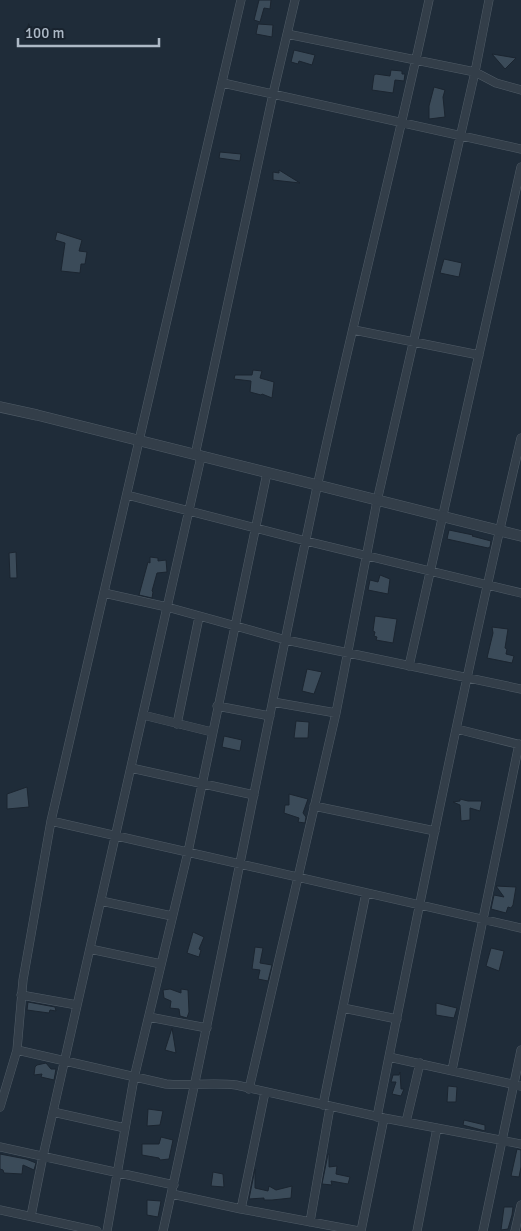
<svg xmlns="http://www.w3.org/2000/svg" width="521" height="1231" viewBox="0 0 521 1231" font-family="Signika,sans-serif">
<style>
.building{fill:#3b4b59;stroke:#1b2530}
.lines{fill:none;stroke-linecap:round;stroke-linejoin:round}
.minor-casing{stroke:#505c67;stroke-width:9}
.tertiary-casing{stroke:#505c67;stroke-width:11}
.minor{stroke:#333e49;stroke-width:8}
.tertiary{stroke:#333e49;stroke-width:10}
</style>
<rect width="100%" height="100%" fill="#1f2c39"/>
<path class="building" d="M259,0H271L270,9L264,8L260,22L254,20Z
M258,24L273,25L272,37L256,34Z
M294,50L315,55L312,65L299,61L298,64L291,62Z
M492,54L516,58L505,69Z
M391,70L402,71V74H405L404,81L395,80L393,93L372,90L374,75L376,74L390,76Z
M434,87L445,90L443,97L445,117L429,119V106Z
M220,152L241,154L240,161L219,158Z
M279,170L300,183L273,180V172L279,173Z
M57,232L82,240L79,251L87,252L85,264H81L80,273L61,271L65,243L55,240Z
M444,259L462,263L459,277L440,273Z
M253,370L262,371L260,378L274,382L272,398L262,394L261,395L250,392L251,381L234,379L235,375H252Z
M449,530L473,535L472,536L491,541L490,547L488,548L447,539Z
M16,552L17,578H10L9,553Z
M150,557L158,558V561L166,560L167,572L157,573L152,591L153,592L152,598L139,595L148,562L150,563Z
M380,575L390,579L388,594L368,590L370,580L378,582Z
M375,616L397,619L393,643L376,640L377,637L374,636L375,632L373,631Z
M492,627L508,629L505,648L507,649L506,654L514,656L512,663L487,658L493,633Z
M307,669L322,672L314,694L302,691Z
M296,721L309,722L308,738H294Z
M224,736L242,740L240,751L222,747Z
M27,787L29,807L7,809V794Z
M289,794L308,799L303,813L306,817L305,823L298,822L299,818L284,813L285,805H289Z
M460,799L468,801H482L480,811L470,808V820L461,821L460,805L453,802L460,801Z
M496,886L516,887L513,905L511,908L508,907L506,913L491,909L494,895L504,897Z
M193,932L204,937L199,949L201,950L199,957L187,953Z
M255,947L263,948L260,963L272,965L268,981L258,979L260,970L252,969Z
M491,948L504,951L499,971L486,966Z
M170,989L181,993V989L188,990L189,1012L187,1018L180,1016L179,1009L170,1008L171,1001L164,998L163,990Z
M28,1002L55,1007L56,1011L50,1010L49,1013L27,1010Z
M436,1003L457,1008L454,1018L436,1015Z
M172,1028L176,1053L165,1050Z
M46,1063L51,1069H56L54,1080L41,1077L42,1074L34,1075L35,1067L37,1065Z
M400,1072L401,1089H404L401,1096L392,1094L396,1082H391L393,1075H399Z
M448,1086L457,1087L456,1102H447Z
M148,1109L163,1111L160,1125L147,1126Z
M464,1120L485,1125V1131L463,1125Z
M161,1137L173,1140L169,1159L160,1160L159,1158L142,1155V1144H159Z
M517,1149L521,1150V1167L519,1177L511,1176Z
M0,1154L26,1159L36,1163L34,1170L23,1165L22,1174L4,1173L3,1170L0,1169Z
M328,1154H329V1167L337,1166L336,1174L350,1177L348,1184L331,1181L332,1185L322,1184Z
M255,1169V1188L268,1191L269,1186L276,1190L292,1186L291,1198L272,1200H264V1198L249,1199Z
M213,1172L223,1174L224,1187L211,1186Z
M147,1200L161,1201L158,1217L147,1215Z
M504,1207H513L512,1215L508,1229L501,1230Z"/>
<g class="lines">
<defs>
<path id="minor" d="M287,34L475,72L496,83L521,90
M223,83L521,149
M354,330L479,355
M195,455L273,94L295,0
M127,495L306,541L521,593
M104,593L167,607L286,640L521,689
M409,666L521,167
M273,702L336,713
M217,706L270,716
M143,715L212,732
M177,724L199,617
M457,729L521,745
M131,768L254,795
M314,806L435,831
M51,821L521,928
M101,901L172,916
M90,949L161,964
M21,995L77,1005
M343,1008L397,1019
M149,1017L207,1028
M17,1050L166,1084C189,1086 213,1082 236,1085L384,1118L521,1144
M389,1057L521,1086
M452,1070L519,744
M249,1089L336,713L377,501L475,72L489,0
M323,1105L366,893
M0,1107L17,1050L23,980L51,821L241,0
M53,1112L125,1128
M377,1117C422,890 468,663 521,438
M406,1122L420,1063
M0,1147L174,1185
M172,1194L241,1209L359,1231
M241,1209L265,1092
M0,1210L97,1231
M31,1216L43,1156L201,457
M310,1222L330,1107
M107,1231L134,1078L188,852L267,473
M163,1231C218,984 264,735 317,487C352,324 394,163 429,0
M361,1231L384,1118
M417,1231L437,1128
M483,1231L521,1050
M515,1231L521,1205"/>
<path id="tertiary" d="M0,407L37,415L521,536"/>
</defs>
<use href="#minor" class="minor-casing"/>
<use href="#tertiary" class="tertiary-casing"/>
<use href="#minor" class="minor"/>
<use href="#tertiary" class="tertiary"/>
</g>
<path d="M18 38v8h141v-8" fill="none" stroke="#adb9c6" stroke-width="2.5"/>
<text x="25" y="38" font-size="15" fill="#adb9c6" stroke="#19232e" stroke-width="4" paint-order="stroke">100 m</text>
</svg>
